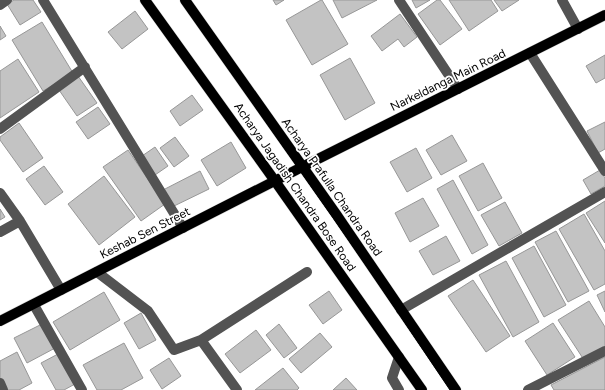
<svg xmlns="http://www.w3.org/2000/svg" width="605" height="390" viewBox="0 0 605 390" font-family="Figtree,sans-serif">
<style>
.building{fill:#c3c3c3;stroke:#979797}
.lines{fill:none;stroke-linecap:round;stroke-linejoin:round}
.major-casing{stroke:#dbdbdb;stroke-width:11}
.minor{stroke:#535353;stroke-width:10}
.major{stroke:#000;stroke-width:10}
.tram{stroke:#000;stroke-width:1}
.labels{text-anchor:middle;stroke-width:3.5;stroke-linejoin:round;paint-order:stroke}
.street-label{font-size:12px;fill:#000;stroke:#fff}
</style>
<rect width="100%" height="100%" fill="#fff"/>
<path class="building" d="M14,0H33L41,12L20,25L7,4Z
M273,0H284L276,5Z
M321,0H322L348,44L312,65L286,20Z
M333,0H377L342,18Z
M412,0H430L416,8Z
M437,0H440L462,29L440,45L418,14Z
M449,0H491L498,11L469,31Z
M494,0H519L502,11Z
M135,11L148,29L122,49L108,32Z
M400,14L417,37L404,47L398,39L382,51L371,36Z
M42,22L73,73L43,91L12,40Z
M0,26L6,36L0,40Z
M605,55V78L596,83L586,66Z
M350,58L375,103L345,120L320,75Z
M18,59L39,92L0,118V71Z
M78,76L97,103L77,116L59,90Z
M192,95L203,110L180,126L170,111Z
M98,107L110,124L88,139L76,122Z
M605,122V149L598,153L587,131Z
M19,123L43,158L23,172L0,140V137Z
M452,135L467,161L441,175L426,150Z
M175,137L189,156L174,167L160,148Z
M231,142L246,168L217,186L201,160Z
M155,147L168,166L155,175L142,156Z
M416,148L432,178L407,192L390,162Z
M128,150L165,204L141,221L103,167Z
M483,163L502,198L478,211L459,176Z
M44,166L63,192L45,205L26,179Z
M600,170L605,178V186L591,194L583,180Z
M200,171L209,189L172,207L163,190Z
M104,176L135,217L99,245L68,204Z
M453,180L488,245L472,254L437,189Z
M423,198L439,226L410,242L395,213Z
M605,201V243L586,213Z
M505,202L522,233L499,246L481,215Z
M0,209L5,217L0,220Z
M584,214L605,251V284L594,290L559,229Z
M556,231L589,291L568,302L535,242Z
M446,236L460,261L433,275L419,251Z
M534,246L566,305L544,317L512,258Z
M506,261L539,322L513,337L479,275Z
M473,280L510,336L486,352L448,296Z
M329,291L342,310L323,324L309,305Z
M605,291V312L597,295Z
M104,292L120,320L70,350L53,322Z
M589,301L605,327V347L584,360L558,320Z
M141,313L156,340L139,349L124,323Z
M44,323L57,347L27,363L14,338Z
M553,323L575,357L547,375L525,341Z
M279,324L297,348L284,358L266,335Z
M256,330L271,350L240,373L225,354Z
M320,333L332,347L301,373L289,359Z
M124,343L143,378L121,390H97L83,365Z
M17,352L32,383L19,390H6L0,378V361Z
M58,354L75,384L64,390H56L41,363Z
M605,357V390H554L551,385Z
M169,358L181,376L162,389L150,370Z
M283,368L299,388L297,390H255Z
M346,378L357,390H333Z"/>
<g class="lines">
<defs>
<path id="major" d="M145,0L275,181L422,390
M185,0L336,214L456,390
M0,321L304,166L605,15"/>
</defs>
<use href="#major" class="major-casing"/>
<path class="minor" d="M43,0L183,228
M399,0L458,89
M562,0L578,29
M0,5L7,0
M530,53L605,171
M0,129L85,67
M0,193L20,221L61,290
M0,232L20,221
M97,272L148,311L174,350L201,340L307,272
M34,305L82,390
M401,310L605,192
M201,340L237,390
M399,357L392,378L399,390
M0,383L3,390
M528,390L605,351"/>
<use href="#major" class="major"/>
<path class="tram" d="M181,0L373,275L450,390"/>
</g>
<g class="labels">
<g class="street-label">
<text transform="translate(448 80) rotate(-26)" y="4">Narkeldanga Main Road</text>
<text transform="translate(295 187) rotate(55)" y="4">Acharya Jagadish Chandra Bose Road</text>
<text transform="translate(332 187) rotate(55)" y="4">Acharya Prafulla Chandra Road</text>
<text transform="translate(145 233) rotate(-27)" y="4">Keshab Sen Street</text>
</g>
</g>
</svg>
